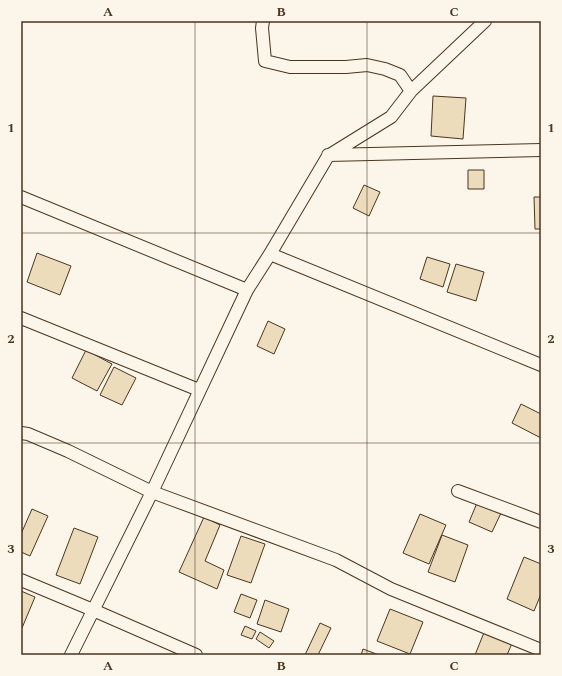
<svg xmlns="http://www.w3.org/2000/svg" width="562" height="676" viewBox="0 0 562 676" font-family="Spectral,serif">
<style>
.building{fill:#ecdcbc;stroke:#4a3520}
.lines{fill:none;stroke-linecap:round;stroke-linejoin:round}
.minor-casing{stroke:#4a3520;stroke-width:14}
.minor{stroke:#fbf6e9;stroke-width:12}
.grid{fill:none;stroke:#4a3520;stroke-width:1;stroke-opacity:0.55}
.neatline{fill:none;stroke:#4a3520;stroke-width:1.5}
.grid-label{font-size:13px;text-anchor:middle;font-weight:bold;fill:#4a3520}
</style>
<rect width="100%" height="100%" fill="#fbf6e9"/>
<path class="building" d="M433,96L466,98L463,139L431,136Z
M468,170H484V189H468Z
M364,185L380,192L369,216L353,208Z
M534,197H541V229H535Z
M37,253L71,266L60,295L27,282Z
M427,257L450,264L443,287L420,279Z
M456,264L484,272L476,301L447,292Z
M268,321L285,329L274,354L257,346Z
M86,350L112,364L97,391L72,378Z
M114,367L136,378L122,405L100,395Z
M521,404L541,414V438L512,423Z
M477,503L501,513L492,532L469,522Z
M32,509L48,516L30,556L21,552V534Z
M420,514L446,525L429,564L403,553Z
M204,517L220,525L205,561L224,570L217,589L179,572Z
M74,528L98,537L80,584L56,575Z
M442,535L468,545L455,582L428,572Z
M241,536L265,544L251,583L227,575Z
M524,557L541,564V594L534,611L507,599Z
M21,591L35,597L22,628H21Z
M241,594L257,600L250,618L234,612Z
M265,600L289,609L281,632L257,624Z
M390,609L423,622L410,654L377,641Z
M320,623L331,628L318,655H305Z
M245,626L256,631L252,639L241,635Z
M485,630L513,641L507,655H475Z
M260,632L274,641L269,648L256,639Z
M363,649L379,655H361Z"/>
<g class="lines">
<defs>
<path id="minor" d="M263,21L262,28L265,61L290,67H346L367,65L385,69L400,75L411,91
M328,155L541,150
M21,197L247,290
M270,254L541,365
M21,318L199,390
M21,433L28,434L68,451L152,492L336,560L391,589L541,650
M458,491L541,522
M21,580L93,610L196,655
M71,655L152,492L247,290L270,254L328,156L391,117L411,91L485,21"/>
</defs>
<use href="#minor" class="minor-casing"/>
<use href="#minor" class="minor"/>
</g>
<path class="grid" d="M195,21V655M367,21V655M21,233H541M21,443H541"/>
<rect width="562" height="676" fill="none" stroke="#fbf6e9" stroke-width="44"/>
<rect x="22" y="22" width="518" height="632" class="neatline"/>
<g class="grid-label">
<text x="108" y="16">A</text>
<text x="281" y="16">B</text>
<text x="454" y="16">C</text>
<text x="11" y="132">1</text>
<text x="551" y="132">1</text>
<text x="11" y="343">2</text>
<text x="551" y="343">2</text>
<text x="11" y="553">3</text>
<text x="551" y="553">3</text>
<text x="108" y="670">A</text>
<text x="281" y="670">B</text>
<text x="454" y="670">C</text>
</g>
</svg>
